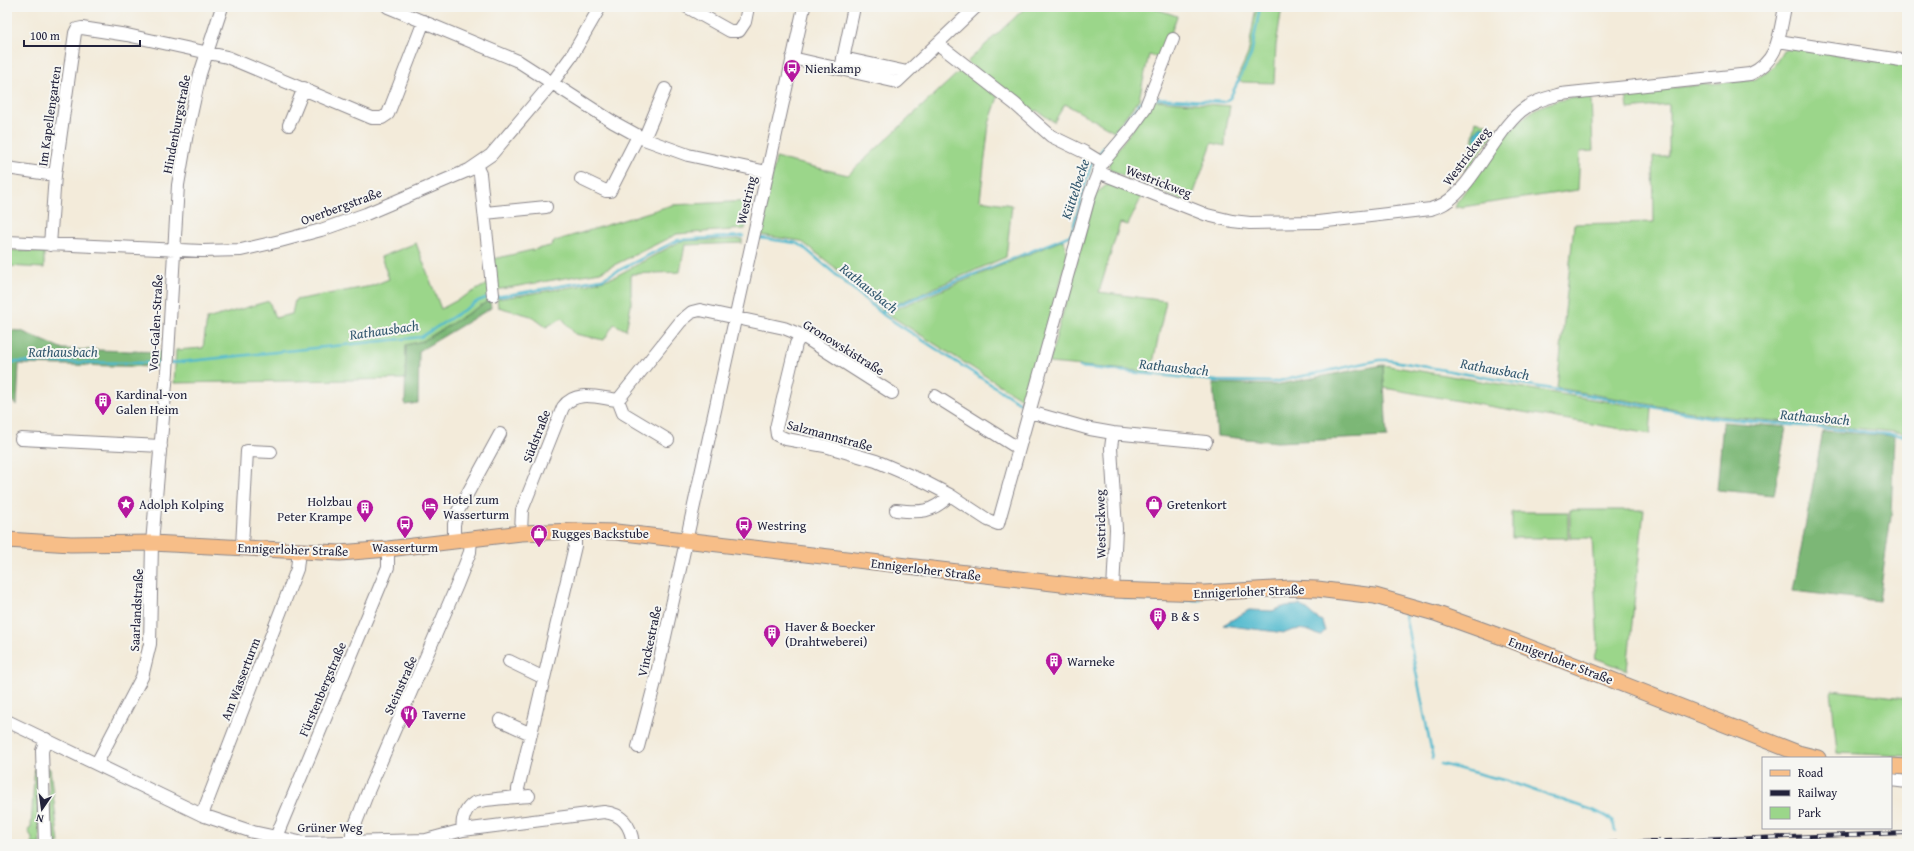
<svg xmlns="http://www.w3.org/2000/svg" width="1914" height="851" viewBox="0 0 1914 851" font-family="'Gentium Book Plus',serif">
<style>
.green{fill:#9bd68a;stroke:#5e7c62}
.forest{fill:#7cb776;stroke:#4f6c58}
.water{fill:#50b9ce;stroke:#396e84}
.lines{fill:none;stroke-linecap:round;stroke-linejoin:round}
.stream{stroke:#50b9ce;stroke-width:2.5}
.minor-casing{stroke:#8a868a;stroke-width:14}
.major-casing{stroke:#8a868a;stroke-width:17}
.minor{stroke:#fff;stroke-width:12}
.major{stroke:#f7be88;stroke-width:15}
.rail-casing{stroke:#22223b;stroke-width:4}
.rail{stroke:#f6f6f2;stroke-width:2.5;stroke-dasharray:8;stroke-linecap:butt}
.labels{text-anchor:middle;stroke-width:4;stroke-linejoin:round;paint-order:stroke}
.poi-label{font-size:13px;fill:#22223b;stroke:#f6f6f2;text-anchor:start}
.street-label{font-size:13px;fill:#22223b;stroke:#f6f6f2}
.water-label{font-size:14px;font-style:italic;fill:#32576e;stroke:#f6f6f2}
</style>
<rect width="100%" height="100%" fill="#f6f6f2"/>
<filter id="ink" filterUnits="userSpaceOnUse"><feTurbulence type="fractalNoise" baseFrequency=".025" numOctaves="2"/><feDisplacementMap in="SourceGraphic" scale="8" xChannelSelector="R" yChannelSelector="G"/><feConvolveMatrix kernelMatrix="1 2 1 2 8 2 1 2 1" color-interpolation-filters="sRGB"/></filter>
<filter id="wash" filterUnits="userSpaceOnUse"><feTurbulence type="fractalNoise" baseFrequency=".012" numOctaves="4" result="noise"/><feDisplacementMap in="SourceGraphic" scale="16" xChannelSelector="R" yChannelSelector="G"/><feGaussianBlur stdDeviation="0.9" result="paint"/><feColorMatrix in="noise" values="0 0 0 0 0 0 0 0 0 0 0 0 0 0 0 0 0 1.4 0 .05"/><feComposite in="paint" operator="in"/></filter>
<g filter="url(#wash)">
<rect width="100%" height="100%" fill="#f3ebda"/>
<path class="green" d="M1026,7H1150L1177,16L1162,59L1149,55L1139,99L1114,131L1065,104L1054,122L1036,110L1033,114L967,62Z
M1256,7H1282L1276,45L1274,83L1242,82L1237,78L1248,54Z
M1791,48L1907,65V433L1709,415L1557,388L1574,224L1654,222L1653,157H1669V105L1628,109L1626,92L1752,80C1769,73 1774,67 1783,51Z
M961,70L998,97L989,124L980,200L1012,205L1006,257L883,310L833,266L801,241L760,235L776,158L848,175Z
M1591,96L1593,151L1580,152L1578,190L1455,208L1457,202C1477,175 1510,121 1540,107C1556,99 1574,98 1591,96Z
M1154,100L1230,106L1226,129L1225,146L1212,143L1190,204L1110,170L1108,162Z
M1476,121L1498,128L1464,173C1471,156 1472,138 1476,121Z
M1107,185H1112L1142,196L1128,225L1120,223L1099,292L1166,301L1151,372L1049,363L1096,193Z
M751,201L745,229L677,234L600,272L495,290L493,259L550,246L555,241L672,205Z
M742,239V243L685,245L680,272L631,274V306L626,330L614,324L604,340L575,334L562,318L546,327L531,316L498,307L497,299L590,284L614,277L681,241Z
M1063,240L1068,255L1028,403L886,313Z
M416,243L441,309L489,283L490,300L423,341L406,345L405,379L174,383L176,350L203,348L207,319L269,301L275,318L292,314L295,300L372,286L389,279L381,257Z
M7,250L44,252V268L7,266Z
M1383,365L1652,409L1650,434L1384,388Z
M1570,510H1644L1627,670L1595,658L1598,646L1592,538H1570Z
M1512,512H1568V538H1512Z
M1831,690L1907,698V756L1837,753Z
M36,748L40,844H32V838L28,830L31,827Z
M48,767L50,769L59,844H52Z"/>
<path class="forest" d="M490,300L491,308L419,351L418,403L405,405L406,345L423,341Z
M7,330L21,331L63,349L164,352L163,367L19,364L17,405L7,398Z
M1383,365L1387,437L1277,442L1217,436L1213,383L1275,385Z
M1723,422L1786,427L1774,495L1717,490Z
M1823,431L1894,436L1891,516L1879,601L1793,591Z"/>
<path class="water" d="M1482,126L1485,128L1488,133L1485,141L1480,142L1475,140C1475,133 1476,129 1482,126Z
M1300,605C1309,610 1313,617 1322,621L1325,631L1320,636C1307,629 1299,627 1285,633L1223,625L1249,610L1272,611L1286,606Z"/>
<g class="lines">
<path class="stream" d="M1153,98L1224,102L1230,98L1251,55L1260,7
M1097,156L1144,98
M760,238L796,243L802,246L885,316L1023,405
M496,297L602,279L678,240L743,236
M881,312L1071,235L1092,161
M7,362L164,363
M171,363L421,337L478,301L489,297
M1080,367L1217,381L1274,382L1380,360H1388L1709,417L1907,436
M1123,598L1155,600H1200
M1404,610L1433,759
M1441,764L1507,781L1597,812C1608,817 1614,819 1615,831"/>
</g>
</g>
<g filter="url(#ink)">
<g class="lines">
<defs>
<path id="minor" d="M388,7L518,61L613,122L644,139L688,155L767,172
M687,7L730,31H739L745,22L748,7
M1778,41L1907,61
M938,44L1015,104L1051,136L1084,152L1102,163
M792,58L897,82L976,7
M843,58L907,72
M842,64L854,7
M289,125L304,88
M644,139L665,89
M476,166L480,174L493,295
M7,168L55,175
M1098,172L1207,215L1232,221L1250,223L1318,222L1431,209C1435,207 1441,206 1445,203C1474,185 1493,135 1521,111C1533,101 1547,98 1561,94L1750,74C1779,61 1779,35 1785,7
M581,179L606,191H610L638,136
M485,213L546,207
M7,242L202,251L241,250L280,241L321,230L366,214L469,170L491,155L552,83L571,57L600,7
M50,245L55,175L75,33L77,29L82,28L127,35L227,57L372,118H382L388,114L424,21
M801,335L796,344L776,428L777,435L786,439L825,446L876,461L925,482L950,495L988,520L998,524L1090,194L1102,163L1130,130L1145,109L1173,39
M935,396L1013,445L1019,447
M618,400L681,321L692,312L700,310L784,328L801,335L892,393
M618,400L623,413L668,440
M1030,412L1090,429L1113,433L1206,442
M21,439L161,446
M896,510C920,513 932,513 950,495
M521,533L522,510L563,407C576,389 599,398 618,400
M454,540V524L458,511L500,434
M242,547L247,451L271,452
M1113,590L1116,529L1111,448L1113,433
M509,661L544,678
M500,720L531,734
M7,721L202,815L253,832L304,843L426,840L463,830L604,812C623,814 631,826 633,844
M638,747L655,682L804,7
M97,763L142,677L150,644L152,543L167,372L178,185L187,133L200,74L222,7
M1891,780L1907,782
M518,797V789L575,546V531
M202,815L297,569L299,551
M463,830C461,820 465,809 474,803C480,799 520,797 529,796
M276,837L388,567V549
M352,842V833L369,789L457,585L470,552L471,538
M45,844L42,751L46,739"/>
<path id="major" d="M7,540L71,544L152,543L340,553L388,549L521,533L575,531L616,532L1113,590L1204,593L1290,588L1317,589L1375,596L1435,613L1513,641L1798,753L1818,758
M1891,766L1907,767"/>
</defs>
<use href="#minor" class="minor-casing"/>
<use href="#major" class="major-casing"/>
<use href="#minor" class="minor"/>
<use href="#major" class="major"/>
<defs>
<path id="rail" d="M1577,844L1907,833
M1899,844H1907"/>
</defs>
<use href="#rail" class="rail-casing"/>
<use href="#rail" class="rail"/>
</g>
</g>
<defs>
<symbol id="bus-pin" viewBox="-11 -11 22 30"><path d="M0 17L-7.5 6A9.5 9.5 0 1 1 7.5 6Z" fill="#b5179e" stroke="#f6f6f2"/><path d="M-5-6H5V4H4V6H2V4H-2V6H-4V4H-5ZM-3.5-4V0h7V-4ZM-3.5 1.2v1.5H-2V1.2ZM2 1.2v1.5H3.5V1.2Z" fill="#fff"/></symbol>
<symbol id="building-pin" viewBox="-11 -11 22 30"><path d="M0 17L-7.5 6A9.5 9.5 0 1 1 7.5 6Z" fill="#b5179e" stroke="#f6f6f2"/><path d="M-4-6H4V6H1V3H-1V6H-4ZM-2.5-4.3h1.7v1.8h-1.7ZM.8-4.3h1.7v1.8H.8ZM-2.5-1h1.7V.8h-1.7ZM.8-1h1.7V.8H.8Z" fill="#fff"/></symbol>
<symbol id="sight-pin" viewBox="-11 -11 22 30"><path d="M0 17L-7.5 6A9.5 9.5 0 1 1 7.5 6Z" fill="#b5179e" stroke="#f6f6f2"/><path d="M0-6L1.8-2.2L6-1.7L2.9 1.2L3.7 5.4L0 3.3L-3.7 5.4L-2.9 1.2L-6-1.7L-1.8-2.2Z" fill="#fff"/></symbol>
<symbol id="shop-pin" viewBox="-11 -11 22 30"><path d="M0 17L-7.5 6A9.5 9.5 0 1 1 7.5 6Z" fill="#b5179e" stroke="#f6f6f2"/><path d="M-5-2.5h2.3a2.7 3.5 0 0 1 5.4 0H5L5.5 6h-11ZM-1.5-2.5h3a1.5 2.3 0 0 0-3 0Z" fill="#fff"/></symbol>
<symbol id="hotel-pin" viewBox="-11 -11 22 30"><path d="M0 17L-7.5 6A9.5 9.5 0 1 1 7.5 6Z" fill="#b5179e" stroke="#f6f6f2"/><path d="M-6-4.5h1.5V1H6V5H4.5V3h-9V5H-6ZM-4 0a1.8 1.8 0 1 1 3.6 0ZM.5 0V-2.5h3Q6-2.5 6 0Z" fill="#fff"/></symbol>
<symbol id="restaurant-pin" viewBox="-11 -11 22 30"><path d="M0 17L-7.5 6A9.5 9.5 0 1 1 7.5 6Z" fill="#b5179e" stroke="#f6f6f2"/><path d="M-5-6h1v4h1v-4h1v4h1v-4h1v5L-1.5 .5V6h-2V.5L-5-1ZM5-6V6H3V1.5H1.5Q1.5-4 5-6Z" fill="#fff"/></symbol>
</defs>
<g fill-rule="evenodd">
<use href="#bus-pin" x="782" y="58" width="20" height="27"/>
<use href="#building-pin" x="93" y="391" width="20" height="27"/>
<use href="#sight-pin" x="116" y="494" width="20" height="27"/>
<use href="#shop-pin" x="1144" y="494" width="20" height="27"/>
<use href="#hotel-pin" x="420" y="496" width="20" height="27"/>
<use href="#building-pin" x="355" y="498" width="20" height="27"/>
<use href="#bus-pin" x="395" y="514" width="20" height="27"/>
<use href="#bus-pin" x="734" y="515" width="20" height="27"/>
<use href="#shop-pin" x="529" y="523" width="20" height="27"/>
<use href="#building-pin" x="1148" y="606" width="20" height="27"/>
<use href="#building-pin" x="762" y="623" width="20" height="27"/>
<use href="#building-pin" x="1044" y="651" width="20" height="27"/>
<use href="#restaurant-pin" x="399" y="704" width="20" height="27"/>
</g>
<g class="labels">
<g class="poi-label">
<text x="805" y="73">Nienkamp</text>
<text x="116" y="399">Kardinal-von<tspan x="116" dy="15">Galen Heim</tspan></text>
<text x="443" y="504">Hotel zum<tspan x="443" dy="15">Wasserturm</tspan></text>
<text x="352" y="506" text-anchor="end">Holzbau<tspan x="352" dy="15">Peter Krampe</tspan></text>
<text x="139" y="509">Adolph Kolping</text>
<text x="1167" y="509">Gretenkort</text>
<text x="757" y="530">Westring</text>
<text x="552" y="538">Rugges Backstube</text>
<text x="405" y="552" text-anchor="middle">Wasserturm</text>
<text x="1171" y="621">B &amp; S</text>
<text x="785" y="631">Haver &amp; Boecker<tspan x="785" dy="15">(Drahtweberei)</tspan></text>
<text x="1067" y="666">Warneke</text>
<text x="422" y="719">Taverne</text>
</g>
<g class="street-label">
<text transform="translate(49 116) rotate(-82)" y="5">Im Kapellengarten</text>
<text transform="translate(176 124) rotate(-79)" y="5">Hindenburgstraße</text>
<text transform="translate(1466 156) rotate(-53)" y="5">Westrickweg</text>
<text transform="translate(1159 181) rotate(21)" y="5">Westrickweg</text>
<text transform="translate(746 200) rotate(-77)" y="5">Westring</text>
<text transform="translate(341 206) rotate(-20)" y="5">Overbergstraße</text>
<text transform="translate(155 323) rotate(-87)" y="5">Von-Galen-Straße</text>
<text transform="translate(844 347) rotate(32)" y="5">Gronowskistraße</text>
<text transform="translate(830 435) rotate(15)" y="5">Salzmannstraße</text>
<text transform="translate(536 436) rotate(-69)" y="5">Südstraße</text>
<text transform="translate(1100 524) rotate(-91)" y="5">Westrickweg</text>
<text transform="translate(293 549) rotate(2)" y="5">Ennigerloher Straße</text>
<text transform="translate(926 569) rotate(7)" y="5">Ennigerloher Straße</text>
<text transform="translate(1249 591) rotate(-2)" y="5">Ennigerloher Straße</text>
<text transform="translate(136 610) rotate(-87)" y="5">Saarlandstraße</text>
<text transform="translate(649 641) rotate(-78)" y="5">Vinckestraße</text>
<text transform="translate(1561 660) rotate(21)" y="5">Ennigerloher Straße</text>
<text transform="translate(240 679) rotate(-69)" y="5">Am Wasserturm</text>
<text transform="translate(400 685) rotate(-66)" y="5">Steinstraße</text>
<text transform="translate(322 689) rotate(-67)" y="5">Fürstenbergstraße</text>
<text x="330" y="832">Grüner Weg</text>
</g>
<g class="water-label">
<text transform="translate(1075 189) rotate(-72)" y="5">Küttelbecke</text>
<text transform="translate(869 288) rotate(39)" y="5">Rathausbach</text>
<text transform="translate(384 330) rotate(-8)" y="5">Rathausbach</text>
<text x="63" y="357">Rathausbach</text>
<text transform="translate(1174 367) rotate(6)" y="5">Rathausbach</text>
<text transform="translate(1495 369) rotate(10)" y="5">Rathausbach</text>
<text transform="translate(1815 417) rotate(5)" y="5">Rathausbach</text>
</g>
</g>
<rect width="1914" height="851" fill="none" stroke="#f6f6f2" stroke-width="24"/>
<rect x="1762" y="757" width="130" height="72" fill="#f6f6f2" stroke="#a1a1a9"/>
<rect x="1770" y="770" width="20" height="6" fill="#f7be88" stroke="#a1a1a9"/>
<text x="1798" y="777" font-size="12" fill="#22223b">Road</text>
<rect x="1770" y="790" width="20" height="6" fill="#22223b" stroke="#a1a1a9"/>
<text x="1798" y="797" font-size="12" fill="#22223b">Railway</text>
<rect x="1770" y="807" width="20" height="12" fill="#9bd68a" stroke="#a1a1a9"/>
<text x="1798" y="817" font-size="12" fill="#22223b">Park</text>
<g transform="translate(42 809) rotate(193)" stroke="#f6f6f2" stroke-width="3" paint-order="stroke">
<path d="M0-3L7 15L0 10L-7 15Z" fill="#22223b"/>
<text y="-6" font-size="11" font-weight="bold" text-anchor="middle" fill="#22223b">N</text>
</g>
<path d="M24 40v6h116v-6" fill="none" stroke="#22223b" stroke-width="2"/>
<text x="30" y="40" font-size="12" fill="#22223b" stroke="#f6f6f2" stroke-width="3" paint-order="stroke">100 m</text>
</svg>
